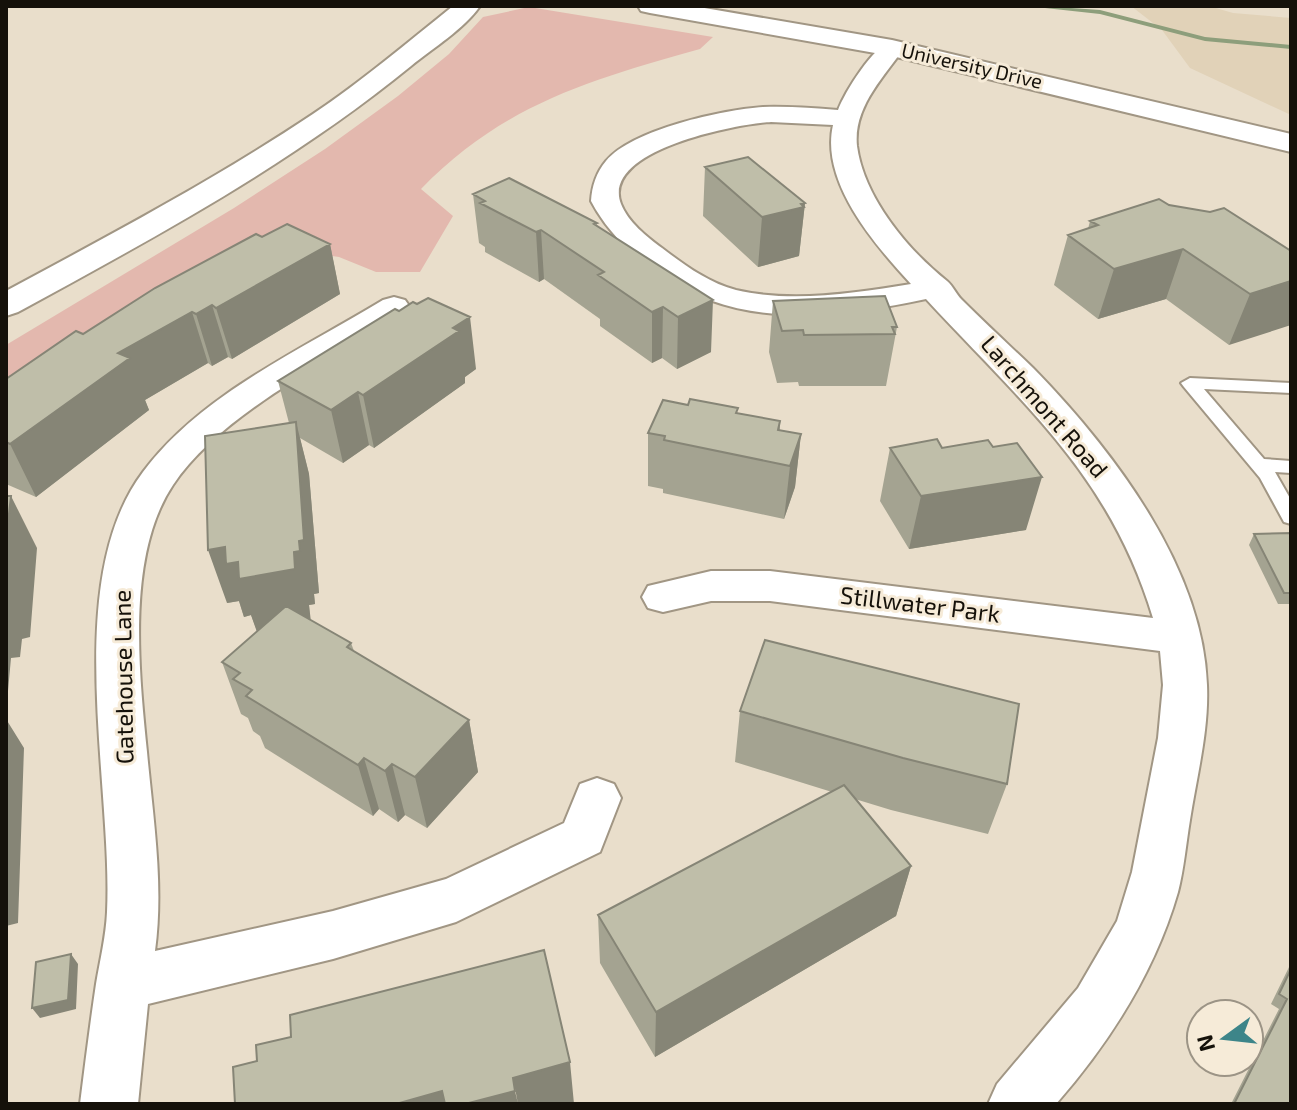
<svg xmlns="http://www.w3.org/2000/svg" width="1297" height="1110" viewBox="0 0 1297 1110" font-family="'Exo 2',sans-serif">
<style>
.built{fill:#e1d2b8}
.green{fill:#e3b8ae}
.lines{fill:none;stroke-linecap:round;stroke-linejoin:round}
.stream{fill:#8d9e7b;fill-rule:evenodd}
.service-casing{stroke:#a19684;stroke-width:4}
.minor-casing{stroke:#a19684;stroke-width:4}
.secondary-casing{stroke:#a19684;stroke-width:4}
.motorway-casing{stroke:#a19684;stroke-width:4}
.service{fill:#fff;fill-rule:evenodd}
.minor{fill:#fff;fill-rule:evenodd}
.secondary{fill:#fff;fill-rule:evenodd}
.motorway{fill:#fff;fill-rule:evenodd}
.wall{fill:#a4a391}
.shaded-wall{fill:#868576}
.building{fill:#bfbea9;stroke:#868576;stroke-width:2}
.labels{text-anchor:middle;stroke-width:6;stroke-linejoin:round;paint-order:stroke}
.far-street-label{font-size:20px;fill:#15110a;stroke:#f6ebd8}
.street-label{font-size:24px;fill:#15110a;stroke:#f6ebd8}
</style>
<rect width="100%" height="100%" fill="#e9decb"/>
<path class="built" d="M1131,6H1209L1233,13L1291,18V115L1190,68L1162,30Z"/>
<path class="green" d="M529,7L713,37L700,49C590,80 504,104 421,189L453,216L420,272H376L339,257L273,247L6,423V345L234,208L325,149L398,96L449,54L483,17Z"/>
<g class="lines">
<path class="stream" d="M1042,6L1100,10L1205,37L1291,45V49L1205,41L1100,14L1045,8Z"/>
<defs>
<path id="service" d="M1190,378L1291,383V393L1204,389L1264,459L1291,461V473L1275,472L1291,500V524L1284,522L1260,478L1184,387L1181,383Z"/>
<path id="minor" d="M892,41L900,43L904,48C884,77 853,107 857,146C864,198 908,250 947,281C953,286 956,294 962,300C985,323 1009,345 1033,368C1112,449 1203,567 1207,685C1209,730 1197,775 1190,820C1186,844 1184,869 1178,892C1155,972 1110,1042 1056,1104H988L997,1084L1078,988L1117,921L1132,872L1158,738L1163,685L1160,651L770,601H711L663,612L648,608L642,597L648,586L711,571H770L1153,618C1110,475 1023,404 926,299C836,318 741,330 661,275C632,255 608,233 591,201C592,186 596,173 606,161C633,129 722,110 763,107C788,106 813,108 838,110C845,92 873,46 892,41ZM771,122L833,125C820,182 875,245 911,284C855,293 792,303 736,290C709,283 684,265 662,248C647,237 628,222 621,204C600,150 737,124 771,122Z
M394,297L405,300L410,307L405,314C334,358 219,415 173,485C126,555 139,672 147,752C153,818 164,885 155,951L333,911L446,879L564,823L580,784L597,778L614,784L621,798L600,852L456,922L333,959L148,1004L138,1104H80C85,1064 90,1024 96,984C100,960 106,936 107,912C113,784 61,581 143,472C201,394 301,350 383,300Z"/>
<path id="secondary" d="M638,6H693L892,40L1291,134V152L892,56L650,13L641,11Z"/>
<path id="motorway" d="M453,6H480C464,29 433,48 411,66C291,164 154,238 18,312L6,316V291C110,235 214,180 313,114C362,81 407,43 453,6Z"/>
</defs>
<use href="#service" class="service-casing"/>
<use href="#minor" class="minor-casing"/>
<use href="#secondary" class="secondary-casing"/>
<use href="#motorway" class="motorway-casing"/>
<use href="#service" class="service"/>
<use href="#minor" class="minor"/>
<use href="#secondary" class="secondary"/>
<use href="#motorway" class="motorway"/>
</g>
<path class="wall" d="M705,167L805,203L799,256L758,267L703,216Z
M473,194L597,223V226L711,352L677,369L662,358L652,363L600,326V319L544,279L539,282L485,252V247L479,243Z
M1169,205L1291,251L1229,345L1166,299L1098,319L1054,285L1068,235L1088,229L1090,221Z
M262,237L330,244L340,294L232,359L228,357L212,366L208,363L145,400L149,410L36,497L6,484V379Z
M773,301L897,327L886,386H799L798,382L777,383L769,352Z
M476,369L465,377V383L374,448L369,445L343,463L300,438L309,474L319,593L314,594L315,604L309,605L310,620L351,643L354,651L469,720L478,772L427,828L405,815L398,822L379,809L373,816L265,748L260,736L253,731L248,718L241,714L222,662L257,631L251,615L244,617L239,601L227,603L289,423L278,381Z
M688,405L780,421V430L801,434L795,487L784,519L663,493V489L648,486V433Z
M890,448H942L1026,530L909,549L880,501Z
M1291,533V604H1278L1249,545L1254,534Z
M740,711L1007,784L988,834L891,810L855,799L911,866L896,916L655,1057L600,963L598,915L832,792L735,762Z
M1291,963V1104H1231L1279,1009L1271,1004Z"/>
<path class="shaded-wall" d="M805,203L799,256L758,267L762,217Z
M541,230L544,279L539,282L536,232Z
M330,244L340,294L232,359L216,308Z
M1183,249L1166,299L1098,319L1114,269Z
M1291,281V325L1229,345L1250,294Z
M713,300L711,352L677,369L678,317Z
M212,305L228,357L212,366L196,314Z
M663,307L662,358L652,363V312Z
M192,312L208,363L145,400L149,410L36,497L10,444L118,353Z
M470,317L476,369L465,377V383L374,448L363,395L453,328Z
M358,392L369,445L343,463L331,410Z
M296,422L309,474L319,593L314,594L315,604L309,605L311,622L257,632L251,615L244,617L239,601L227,603L208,550L225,547L294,552Z
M801,434L795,487L784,519L790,466Z
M1042,477L1026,530L909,549L921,496Z
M11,496L37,548L30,637L22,639L20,657L11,658L6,713V540Z
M6,719L24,748L18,923L6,926Z
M469,720L478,772L427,828L415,777Z
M364,758L379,809L373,816L358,765Z
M392,764L405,815L398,822L385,771Z
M911,866L896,916L655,1057L656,1012Z
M71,954L78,964L76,1009L40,1018L32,1008Z
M570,1062L574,1104H518L513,1078Z
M442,1091L446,1104H396Z
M515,1091L518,1104H465Z"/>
<path class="building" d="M748,157L805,203L801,204L804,207L762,217L705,167Z
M509,178L597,223L594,224L713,300L678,317L663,307L652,312L598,275L604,272L541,230L536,232L480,203L485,201L473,194Z
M1159,199L1169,205L1210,212L1224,208L1291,251V281L1250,294L1183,249L1114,269L1068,235L1098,225L1090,221Z
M287,224L330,244L216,308L212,305L196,314L192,312L118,353L130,358L10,444L6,442V379L76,331L83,334L155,288L256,234L262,237Z
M885,296L897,327H892L895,334L804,335L803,330L782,331L773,301Z
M428,298L470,317L453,328L459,331L363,395L358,392L331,410L278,381L395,309L399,311L413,302L417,304Z
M690,399L738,408L736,413L780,421L778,430L801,434L790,466L664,440L665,436L648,433L663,400L688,405Z
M296,422L304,540L299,541L300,551L294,552L295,569L239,579L238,562L226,564L225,547L208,550L205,436Z
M937,439L942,448L988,440L993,447L1017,443L1042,477L921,496L890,448Z
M6,496H11L6,540Z
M1291,533V593H1284L1254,534Z
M286,606L351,643L347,647L469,720L415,777L392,764L385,771L364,758L358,765L246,696L252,690L233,679L240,673L222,662Z
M765,640L1019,704L1007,784L903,758L740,711Z
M844,785L911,866L656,1012L598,915Z
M544,950L570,1062L513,1078L515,1091L465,1104H445L442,1091L396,1104H235L233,1067L257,1061L256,1045L291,1037L290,1015Z
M71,954L68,1000L32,1008L36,962Z
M1291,969V1104H1234L1287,999L1279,994Z"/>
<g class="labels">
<g class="far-street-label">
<text transform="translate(972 66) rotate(13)" y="7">University Drive</text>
</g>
<g class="street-label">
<text transform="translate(1044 407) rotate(49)" y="8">Larchmont Road</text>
<text transform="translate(920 605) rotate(7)" y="8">Stillwater Park</text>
<text transform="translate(124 677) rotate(-91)" y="8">Gatehouse Lane</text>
</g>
</g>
<rect width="1297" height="1110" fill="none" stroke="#15110a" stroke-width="16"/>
<g transform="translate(1225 1038) rotate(255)"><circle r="38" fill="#f6ebd8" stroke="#9c9486" stroke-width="2"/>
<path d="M0-6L14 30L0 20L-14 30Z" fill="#3d8589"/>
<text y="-12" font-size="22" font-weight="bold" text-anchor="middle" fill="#15110a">N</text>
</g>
</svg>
